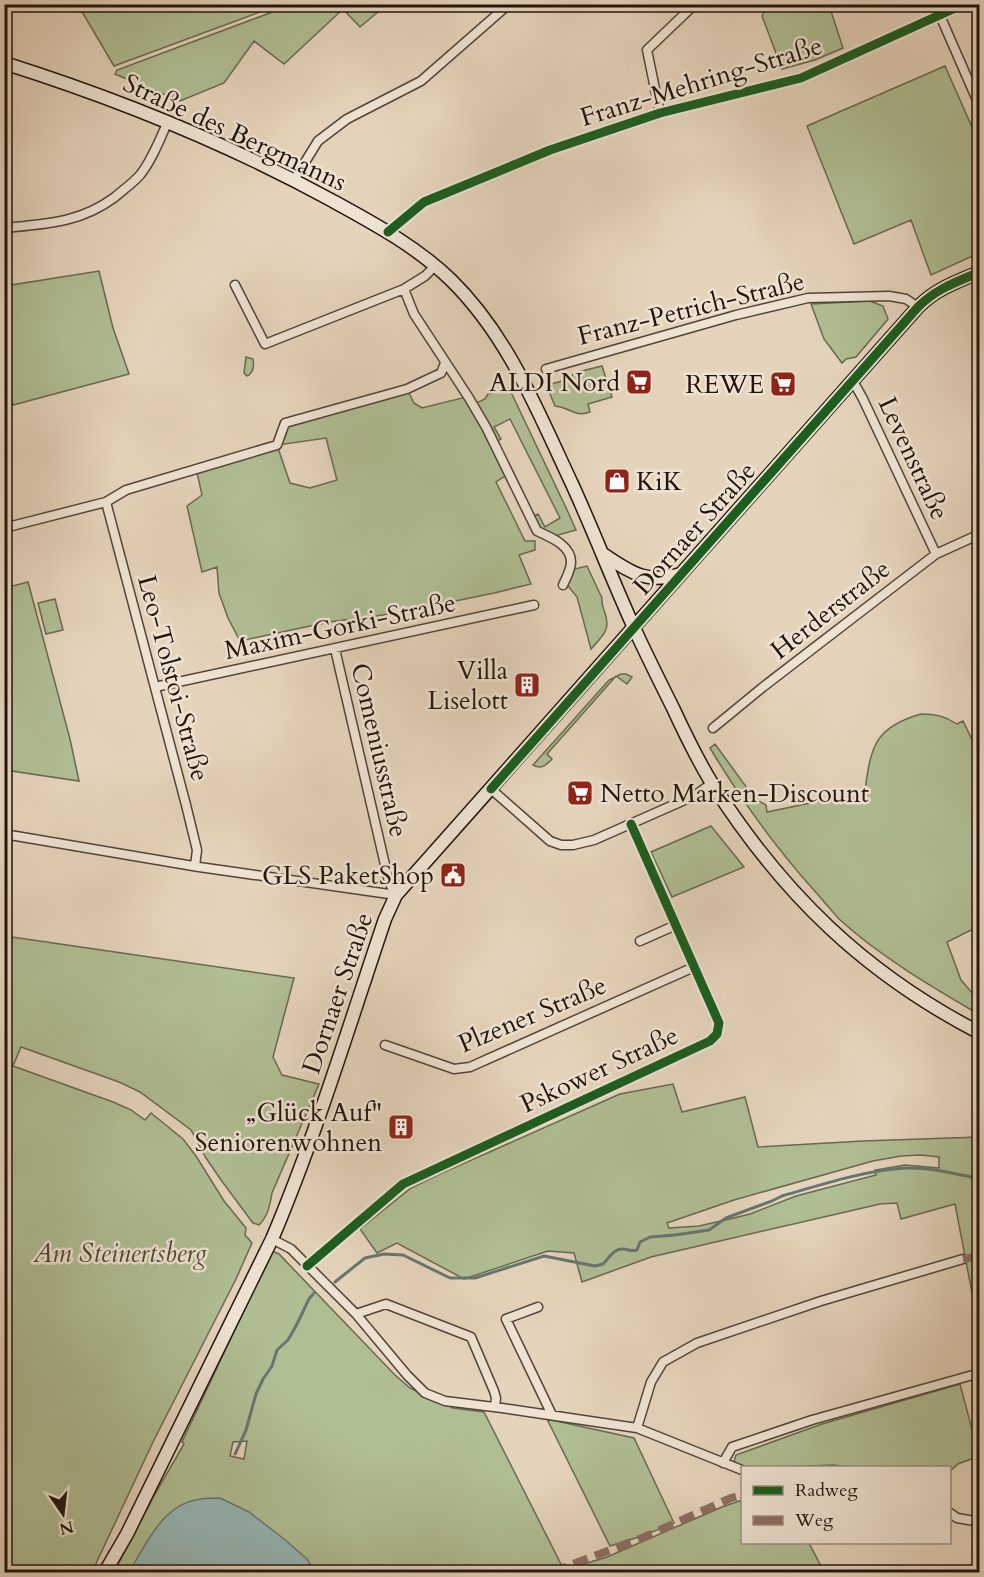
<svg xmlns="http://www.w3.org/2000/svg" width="984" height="1577" viewBox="0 0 984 1577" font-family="Cardo,serif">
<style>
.green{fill:#b0be94;stroke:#686950;stroke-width:1.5;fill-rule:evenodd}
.water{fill:#96b7b5;stroke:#677671;stroke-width:1.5}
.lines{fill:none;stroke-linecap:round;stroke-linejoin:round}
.stream{stroke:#677671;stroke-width:3}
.street-casing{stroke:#514438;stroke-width:11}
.secondary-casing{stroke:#20140c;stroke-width:15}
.street{stroke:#eee3d3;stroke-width:8}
.secondary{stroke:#eee3d3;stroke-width:12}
.quiet{stroke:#8d6e63;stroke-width:8;stroke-dasharray:15 8;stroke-linecap:butt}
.cycleway-casing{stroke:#eee3d3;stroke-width:13}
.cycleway{stroke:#1b5e20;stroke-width:9}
.labels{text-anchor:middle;stroke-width:5;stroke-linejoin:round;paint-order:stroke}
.street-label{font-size:26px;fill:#20140c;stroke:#eee3d3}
.poi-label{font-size:26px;fill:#20140c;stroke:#eee3d3;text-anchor:end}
.park-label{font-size:26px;font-style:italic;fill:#4b4735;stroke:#eee3d3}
</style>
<rect width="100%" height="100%" fill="#e5d4bc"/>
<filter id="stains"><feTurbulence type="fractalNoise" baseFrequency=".00333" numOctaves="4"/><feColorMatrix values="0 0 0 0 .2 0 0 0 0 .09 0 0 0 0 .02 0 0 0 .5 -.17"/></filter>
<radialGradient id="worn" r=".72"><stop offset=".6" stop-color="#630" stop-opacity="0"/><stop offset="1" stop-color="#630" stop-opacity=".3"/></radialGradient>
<path class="green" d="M78,5H279L114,66Z
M282,5H386L360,27L343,9L284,64L254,41L224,83L180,101L115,74L117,70L283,8Z
M768,5H829L843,48L815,60L782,69L762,16Z
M945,66L979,143V253L931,275L911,220L854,244L807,126Z
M99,271L113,328L129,374L13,405L5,381V286Z
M870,301L883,306L888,319L856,357L846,359L842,363L824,339L811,304Z
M246,357L253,359C254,365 254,373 247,376L244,373Z
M602,366L612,397L588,404L590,412C576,418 569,407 555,406L548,389L551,384L570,379L574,373Z
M509,388L568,512L576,530L551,537L537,531L530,518L538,514L545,527L560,518L510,419L494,427L501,439L496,442L476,403L485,399L488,394Z
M407,389L414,403L422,408L466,397L475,412L505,476L496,482L525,541H535V550L519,555L531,584L494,593L398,613L329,622L240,641L228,618L219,593L217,567L202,572L187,506L202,495L196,468L277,445L285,423ZM326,438L337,480L310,488L290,483L277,445Z
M587,566L602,598C601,604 603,607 605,613C611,631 602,636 591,649L577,597L568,586L570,570Z
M28,582L70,739L79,781L5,770V588Z
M55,599L63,630L46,634L38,603Z
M621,674H626L632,677L627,684L616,676L547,754L552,759C546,765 542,770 533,765L609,680Z
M921,714C935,714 945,716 957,724L963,721L979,754V930H971L947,942L961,980L979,1001V1013L975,1012C930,986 877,954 839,919C830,909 821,898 812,888C773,844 740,798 710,748L715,744L755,799L766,805L767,812L820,801L852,799L865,790C871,746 875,727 921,714Z
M711,826L744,867L672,897L651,852Z
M5,936L294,978L273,1057L282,1075L319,1084L272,1193C270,1205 268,1216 259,1225L253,1223L221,1180L206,1158L191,1130L140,1092L119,1082L21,1047L13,1066L113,1102L131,1110L145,1120L151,1113L183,1139L196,1156L224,1201L246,1228L245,1235L252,1243L236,1279L153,1442L92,1572H5Z
M673,1084L682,1112L745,1097L758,1147L863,1141L979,1137L980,1319H977L955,1204L901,1219L897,1203L880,1204L651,1257L582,1282L574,1253L548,1251L464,1279L397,1243L377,1253L360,1229L411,1188L442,1173L620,1094ZM921,1155L939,1157V1168L905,1165L875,1170L876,1175L796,1196L750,1214L734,1218L699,1226L669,1228L667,1223L734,1200L873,1161L901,1156Z
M272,1251L279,1254L395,1375L410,1388L453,1408L484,1412L564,1570L607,1557L722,1507L742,1500V1542L809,1543L824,1572H114L155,1494L184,1444L182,1442ZM247,1441L244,1459L230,1456L233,1442Z
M960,1384L979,1456L958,1464L950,1471V1468H864L833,1465L756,1468L741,1466L734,1461L736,1455L822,1424Z
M547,1419L634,1438L674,1523L642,1536L610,1546Z"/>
<path class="water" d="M220,1498L249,1512L284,1539L307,1559L315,1572H129C145,1546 162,1506 196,1500C203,1498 212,1498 220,1498Z"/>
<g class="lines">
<path class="stream" d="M335,1282L365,1258L384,1254L403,1255L450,1278H475L544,1256L595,1266L603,1264C609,1258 614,1249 622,1249C629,1249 631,1252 637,1250L640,1242L650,1237L675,1235L709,1230L726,1218L772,1201L782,1196C820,1185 866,1170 906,1168C930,1167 956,1174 980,1179
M235,1454L246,1430L256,1394L263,1379L272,1366L277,1350L288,1340L297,1324L309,1299L314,1293"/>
<defs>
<path id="street" d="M935,4L980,107
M660,113L647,50L695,4
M294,180L318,141L347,119L421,81L509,4
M4,228C46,224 80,223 115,197C123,190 133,183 140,175C152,160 160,139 168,121
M388,232L424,202L550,150L660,113L801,78L964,4
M235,285L265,344L404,289L425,276L435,266
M404,289L414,314L469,398L486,427L537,531C550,537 571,545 571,562C571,570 566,578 563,585
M546,369L736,315L808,298L889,296L906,299L918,307
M853,381L863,399L936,554
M106,502L186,805L197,850L195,866
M4,528L106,502L126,490L277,445L285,423L407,389L441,373L445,363
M335,649L389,882L396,895
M155,687L534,605
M713,728L763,687L936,554L980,534
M491,789L550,841L561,845H573L594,840L696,795L712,783
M4,834L199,867L396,895
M640,941L676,925
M385,1045L454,1069L470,1067L694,967
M272,1239L291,1249L356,1314L407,1375L425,1393L445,1401L502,1408L637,1428L742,1470
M307,1266L403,1184L710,1041L717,1034L719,1023L631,824
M538,1307L506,1319L552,1415
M356,1314L386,1304L471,1337L494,1391L496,1398L495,1407
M637,1428L651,1382L663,1362L697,1343L821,1301L963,1259
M723,1463L732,1447L812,1420L980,1373
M950,1513L957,1518L980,1522"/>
<path id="secondary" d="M4,63C118,99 227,143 331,200C373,223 416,246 451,280C509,337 538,412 572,484C594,532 613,582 635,630C647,656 660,682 673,708C685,734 698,761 713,785C783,894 864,973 980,1033
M603,554C632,573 645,584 681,574
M105,1572L127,1534L272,1239C316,1135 349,1026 385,919L396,895L918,307C936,289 956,282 980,272"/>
</defs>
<use href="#street" class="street-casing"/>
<use href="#secondary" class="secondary-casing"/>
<use href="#street" class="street"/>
<use href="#secondary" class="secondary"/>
<path class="quiet" d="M963,1259L980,1256
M552,1572L642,1538L731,1498L742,1495"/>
<defs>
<path id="cycleway" d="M388,232L424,202L550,150L660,113L801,78L964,4
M491,789L918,307C936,289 956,282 980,272
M307,1266L403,1184L710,1041L717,1034L719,1023L631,824"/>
</defs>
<use href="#cycleway" class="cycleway-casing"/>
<use href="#cycleway" class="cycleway"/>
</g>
<defs>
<symbol id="supermarket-square" viewBox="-11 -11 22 22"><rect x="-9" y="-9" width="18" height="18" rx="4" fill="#8f2418" stroke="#eee3d3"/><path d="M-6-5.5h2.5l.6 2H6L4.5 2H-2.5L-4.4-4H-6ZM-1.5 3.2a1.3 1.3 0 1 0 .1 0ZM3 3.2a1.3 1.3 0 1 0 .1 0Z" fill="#fff"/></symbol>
<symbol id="shop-square" viewBox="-11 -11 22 22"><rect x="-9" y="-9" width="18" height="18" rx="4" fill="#8f2418" stroke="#eee3d3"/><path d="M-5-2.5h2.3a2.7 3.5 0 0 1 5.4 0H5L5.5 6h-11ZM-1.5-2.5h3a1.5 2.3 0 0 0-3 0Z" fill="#fff"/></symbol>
<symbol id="building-square" viewBox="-11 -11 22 22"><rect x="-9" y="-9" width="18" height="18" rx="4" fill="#8f2418" stroke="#eee3d3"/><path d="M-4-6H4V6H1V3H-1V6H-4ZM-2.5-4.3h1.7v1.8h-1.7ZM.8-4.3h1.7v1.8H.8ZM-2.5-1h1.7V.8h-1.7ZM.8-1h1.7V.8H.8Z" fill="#fff"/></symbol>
<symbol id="civic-square" viewBox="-11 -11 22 22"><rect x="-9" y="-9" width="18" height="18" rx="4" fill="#8f2418" stroke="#eee3d3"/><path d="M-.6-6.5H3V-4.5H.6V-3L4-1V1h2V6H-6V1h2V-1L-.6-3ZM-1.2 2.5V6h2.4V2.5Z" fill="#fff"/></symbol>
</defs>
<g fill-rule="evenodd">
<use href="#supermarket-square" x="624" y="367" width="30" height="30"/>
<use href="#supermarket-square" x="768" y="369" width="30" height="30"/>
<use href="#shop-square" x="602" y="466" width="30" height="30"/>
<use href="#building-square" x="512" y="670" width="30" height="30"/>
<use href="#supermarket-square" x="565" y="778" width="30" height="30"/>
<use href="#civic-square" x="438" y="860" width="30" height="30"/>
<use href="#building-square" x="386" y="1112" width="30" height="30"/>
</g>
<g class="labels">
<g class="street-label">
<text transform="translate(701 81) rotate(-17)" y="9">Franz-Mehring-Straße</text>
<text transform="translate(235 132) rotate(25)" y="9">Straße des Bergmanns</text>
<text transform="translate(691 308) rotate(-14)" y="9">Franz-Petrich-Straße</text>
<text transform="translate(914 458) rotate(65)" y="9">Levenstraße</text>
<text transform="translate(694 528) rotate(-48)" y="9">Dornaer Straße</text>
<text transform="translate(830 609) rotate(-38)" y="9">Herderstraße</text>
<text transform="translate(340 626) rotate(-12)" y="9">Maxim-Gorki-Straße</text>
<text transform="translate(174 678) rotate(75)" y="9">Leo-Tolstoi-Straße</text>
<text transform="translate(380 750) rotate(77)" y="9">Comeniusstraße</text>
<text transform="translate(337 993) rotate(-71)" y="9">Dornaer Straße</text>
<text transform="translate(532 1014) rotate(-23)" y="9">Plzener Straße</text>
<text transform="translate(599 1069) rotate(-25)" y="9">Pskower Straße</text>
</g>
<g class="poi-label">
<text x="620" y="391">ALDI Nord</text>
<text x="764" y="393">REWE</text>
<text x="636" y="490" text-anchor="start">KiK</text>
<text x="508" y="679">Villa<tspan x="508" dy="30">Liselott</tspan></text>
<text x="600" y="802" text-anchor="start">Netto Marken-Discount</text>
<text x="434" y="884">GLS PaketShop</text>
<text x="382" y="1121">„Glück Auf"<tspan x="382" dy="30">Seniorenwohnen</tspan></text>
</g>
<g class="park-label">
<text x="120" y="1262">Am Steinertsberg</text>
</g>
</g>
<rect width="984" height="1577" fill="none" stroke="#e5d4bc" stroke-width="24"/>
<rect x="6" y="6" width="972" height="1565" fill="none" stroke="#20140c" stroke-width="3"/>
<rect x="12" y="12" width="960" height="1553" fill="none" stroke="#20140c" stroke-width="1.5"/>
<rect x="741" y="1466" width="210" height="78" fill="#eee3d3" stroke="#9c9083" stroke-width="1.5"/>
<rect x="753" y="1486" width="30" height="9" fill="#1b5e20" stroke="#9c9083" stroke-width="1.5"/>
<text x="795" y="1496" font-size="18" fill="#20140c">Radweg</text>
<rect x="753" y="1516" width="30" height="9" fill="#8d6e63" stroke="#9c9083" stroke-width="1.5"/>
<text x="795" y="1526" font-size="18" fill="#20140c">Weg</text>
<g transform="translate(63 1514) rotate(166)" stroke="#eee3d3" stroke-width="4.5" paint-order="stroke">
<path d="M0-4.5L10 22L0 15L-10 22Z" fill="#20140c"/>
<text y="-9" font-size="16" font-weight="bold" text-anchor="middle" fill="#20140c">N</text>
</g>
<rect width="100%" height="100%" filter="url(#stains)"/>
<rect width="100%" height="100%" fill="url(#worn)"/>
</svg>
